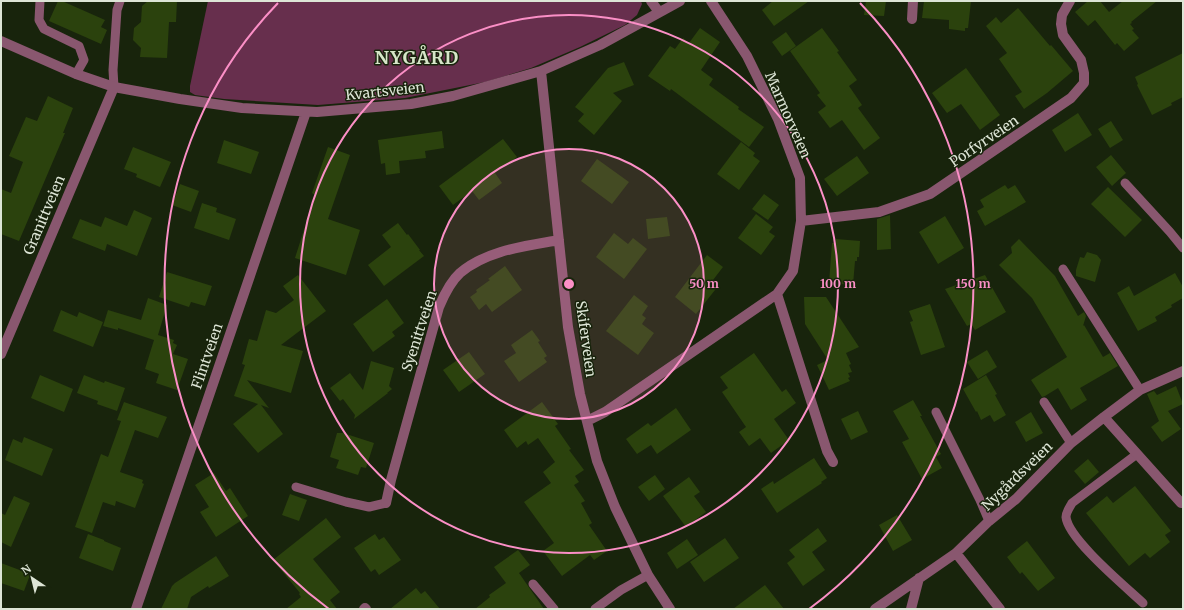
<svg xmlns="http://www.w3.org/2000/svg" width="1184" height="610" viewBox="0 0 1184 610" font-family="Merriweather,serif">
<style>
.green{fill:#672f4d}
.building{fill:#2b420d}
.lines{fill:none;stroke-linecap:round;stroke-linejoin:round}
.service{stroke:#89576f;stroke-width:9}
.minor{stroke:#89576f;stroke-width:10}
.ring{fill:none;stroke:#fb8fc6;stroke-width:2}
.labels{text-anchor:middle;stroke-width:3;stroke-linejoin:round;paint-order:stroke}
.street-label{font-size:14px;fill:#dde5d6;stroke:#18240c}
.district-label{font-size:18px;font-weight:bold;letter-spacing:1px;fill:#d6e6c8;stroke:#18240c}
.centre{fill:#fb8fc6;stroke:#18240c;stroke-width:2}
.ring-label{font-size:12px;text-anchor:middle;font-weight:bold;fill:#fb8fc6;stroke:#18240c;stroke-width:3;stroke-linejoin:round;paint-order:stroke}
</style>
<rect width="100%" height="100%" fill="#18240c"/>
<path class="green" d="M208,1H641L642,4L637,15L625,25L580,47L531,68L485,82L405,98L318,105L224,99L195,95L190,92V86Z"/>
<path class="building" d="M58,1H62L105,20L101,27L107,30L101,44L49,21Z
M148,1H177L176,22H169L167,58L140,57L141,48L133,40L134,28L141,22L142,6Z
M773,1H809L774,26L762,10Z
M866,1H886L884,16L864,15Z
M924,1H971L968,28H965V31L949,29V20L922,18Z
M1088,1H1100L1109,12L1123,1H1157L1131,22L1132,23L1130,24L1134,29L1132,30L1139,38L1124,51L1117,43L1115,45L1095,20L1088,26L1075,12Z
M1018,8L1050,46L1051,45L1073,71L1047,93L1024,109L1015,96L1022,92L999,59L1007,53L986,26L996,17L1001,23Z
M700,28L720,42L701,70L713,79L709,85L739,107L738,109L764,127L749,147L671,89L670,91L648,76L670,46L675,49L683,38L689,43Z
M822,28L839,51L837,52L857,80L849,86L862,105L858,108L880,138L864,150L842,120L830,128L818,112L826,106L817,95L820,93L790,51Z
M786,32L796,46L782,56L772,42Z
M1183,53V97L1171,103L1172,105L1152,115L1137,85L1138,84L1135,77Z
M624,62L634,85L613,93L622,101L594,135L578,121L584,114L575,107L608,68Z
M966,68L1000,115L980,130L961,104L947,113L932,93Z
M48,96L73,108L63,133H65L19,241L1,234V189L11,193L23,162L9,156L26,117L37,121Z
M1078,113L1092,135L1065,152L1052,130Z
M1111,121L1123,140L1110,148L1098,129Z
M442,131L444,148L425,151L426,158L399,161L400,173L386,175L385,163L381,164L378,140Z
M503,139L517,157L495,173L502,183L479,200L472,191L453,205L439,186Z
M224,140L259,152L251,174L217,163Z
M741,142L755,153L753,156L760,161L739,190L717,174Z
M133,147L171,162L160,187L136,177L137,174L124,169Z
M328,147L350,155L328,219L360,230L346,275L295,258L315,195L312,193Z
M1111,155L1126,173L1112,186L1096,167Z
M857,156L869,173L837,196L824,179Z
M597,159L629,182L612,204L581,181Z
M180,184L199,191L191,212L172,205Z
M1005,185L1008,189L1015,185L1026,202L985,226L977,211L984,207L980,200Z
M1108,187L1142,220L1125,237L1091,204Z
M764,194L779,205L768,220L752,209Z
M202,203L217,208L216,212L236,219L229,240L194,228Z
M134,210L152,218L137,256L107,244L105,251L72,238L80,219L101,227L105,217L127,226Z
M756,214L773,227L769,232L775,236L761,255L738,238Z
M890,215L891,249L877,250V219Z
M945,216L964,248L938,264L919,232Z
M667,217L670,236L648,239L646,219Z
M398,223L407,235L408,234L420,250H419L424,256L384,286L368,265L391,247L382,235Z
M614,233L628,244L633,238L647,249L624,279L596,257Z
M836,239L860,241L859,257H857V261H855L853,285L829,283L832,243H836Z
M1019,239L1055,276L1078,316L1084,312L1086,316L1083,326L1084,325L1103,357L1110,353L1118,366L1080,388L1087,400L1071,410L1058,388L1045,396L1042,397L1031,380L1067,357L1032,298L999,265L1012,253L1011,247Z
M1087,252L1097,255L1101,260L1095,282L1076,276V270L1080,257L1084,258Z
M707,255L723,267L713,280L719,285L696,314L675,297Z
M505,266L522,290L492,312L486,304L479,310L470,297L477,292L476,290L490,280L488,279Z
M167,272L212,286L205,306L191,302L189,307L159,297Z
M1175,273L1183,287V298L1171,305L1172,307L1155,317L1157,321L1138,331L1117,293L1129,286L1134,296Z
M298,275L326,311L281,345L303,351L291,393L247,380L269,408L261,405L283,434L258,453L233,424L258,404L234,396L245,365L242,364L249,339L257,341L266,310L276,313L294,300L283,286Z
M985,275L1006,312L975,330L971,324L967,326L945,289Z
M634,295L648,306L642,315L646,318L642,324L654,333L638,355L606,331Z
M804,297H826L859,347L846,353L851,364L849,365L852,372L848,373L850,377L848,378L850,381L829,390L817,365L828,360L805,324Z
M148,298L167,305L158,335L174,340L173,343L177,345L173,354L188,359L177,390L156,383L159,374L145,369L154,340L118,328V330L103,326L108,310L141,320Z
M387,299L404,323L392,332L395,336L373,352L353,324Z
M930,304L945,347L921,355L910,322L913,321L909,311Z
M61,310L77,317L79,312L103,322L93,347L53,331Z
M532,330L540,341L538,342L547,356L544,358L547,362L519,382L504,361L516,353L511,345Z
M987,350L997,367L978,379L967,362Z
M469,352L485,374L459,392L443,370Z
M754,353L782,392L786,389L796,403L774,419L789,440L771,453L760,438L749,446L739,432L746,427L722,392L728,388L720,377Z
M371,361L394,368L389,386L392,389L387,393H388L354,419L355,415L343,399L340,401L330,388L350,373L363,390Z
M40,375L73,389L64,412L31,398Z
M84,375L104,383L105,381L125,388L117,411L97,404L98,401L77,393Z
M986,375L997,394L995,395L1006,415L994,422L990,415L981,420L977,411L976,412L963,389Z
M1176,386L1183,404L1168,411L1181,429L1162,442L1151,427L1159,421L1147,394L1154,391L1157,395Z
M913,400L922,416H920L941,454L936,457L942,468L922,479L902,442L909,439L893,411Z
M124,402L167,417L158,438L135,430L120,472L143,480L142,483L144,484L135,508L116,501L115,506L103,502L92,533L75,527L101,454L108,457L121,421L117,420Z
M542,402L558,424L555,426L571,449L569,450L584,470L575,476L579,482L574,485L585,501L581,503L592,523L589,525L607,551L594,560L590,555L562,576L543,551L554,543L524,502L551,483L543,472L555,462L538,438L528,445L526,441L517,448L504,430Z
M676,408L691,430L657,454L651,445L637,454L626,439L648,423L651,426Z
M858,411L868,432L851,440L841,419Z
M1031,412L1043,433L1026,442L1015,422Z
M337,433H343L374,443L366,468L361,467L358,475L336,468L339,460L330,457Z
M24,437L53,449L42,476L5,460L13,439L22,443Z
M814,458L827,478L821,482L822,483L777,513L761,489L773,481L774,484Z
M1088,459L1099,472L1085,484L1074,471Z
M214,473L226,491L230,488L248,516L216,537L200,512L209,507L195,485Z
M655,475L665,489L649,501L638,487Z
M689,477L700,492L694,496L706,512L686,527L663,496Z
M1135,486L1171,531L1165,535L1170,542L1150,558L1145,553L1129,566L1086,513L1107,496L1113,503Z
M290,494L307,500L299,521L282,515Z
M14,496L30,503L11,547L1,542V513L5,515Z
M897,515L912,540L893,551L879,525Z
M326,518L341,537L313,559L340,592L330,600L337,609H286L301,597L299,594L300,593L273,560Z
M818,528L827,541L812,552L825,570L803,586L787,563L795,557L789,550Z
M88,534L104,540V541L121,548L113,571L79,558Z
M375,534L379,540L384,537L401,560L379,575L375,569L371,572L354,548Z
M725,538L739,558L704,582L690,562Z
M687,539L698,555L677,569L667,553Z
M1027,541L1055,578L1038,591L1022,572L1020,574L1007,557Z
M518,550L530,565L519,573L544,609H475L490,597L489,595L506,583L494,567Z
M216,556L229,576L209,588L208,586L191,597L187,609H161L172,586L175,583Z
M1,563L25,572V573L30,575L24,591L1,583Z
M765,585L784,609H733Z
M416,588L421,594L425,591L440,609H390Z"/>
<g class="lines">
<path class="service" d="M40,1L39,20L44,29L79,46L84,60L76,74
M114,87L113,70L117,10L120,1
M1125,183L1170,232L1183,248
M1063,269L1140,390
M1044,402L1071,443
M936,412L980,500L989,521
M1137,454L1072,503C1070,507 1066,512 1066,517C1068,539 1126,587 1143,603
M296,487L346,502L369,507L386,503
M533,584L554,609
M595,609L621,590L648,575"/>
<path class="minor" d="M651,1L659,12
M912,19L913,1
M1,41L76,74L114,87L180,99L242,108L317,112L411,104L453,96L541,71L600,45L680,1
M541,71L568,327L580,394L597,461L615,507L648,575L670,609
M801,221L879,212L930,194L1071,98L1084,83V73L1081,60L1063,35L1061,24L1062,15L1070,1
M777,294L827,451L833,462
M1,354L114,87
M1104,417L1181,503H1183
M587,421L605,412L777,294L793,271L801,221L800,178L778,119L747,56L711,1
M386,503L391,480L439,307C444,295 450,282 460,273C487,250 526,246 559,240
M956,553L1000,609
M136,609L306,112
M364,609L365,608L366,609
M875,609L956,553L989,521L1016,499L1071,443L1104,417L1140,390L1183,371
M911,609L919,578"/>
</g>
<circle cx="569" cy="284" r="135" fill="#fb8fc6" fill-opacity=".12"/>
<g class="ring">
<circle cx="569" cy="284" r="135"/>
<circle cx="569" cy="284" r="269"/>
<path d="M329 609A404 404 0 0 1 278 3M860 3A404 404 0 0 1 809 609"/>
</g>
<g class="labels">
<g class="street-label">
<text transform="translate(385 91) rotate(-6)" y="5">Kvartsveien</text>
<text transform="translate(788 115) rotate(66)" y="5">Marmorveien</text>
<text transform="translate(984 141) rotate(-34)" y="5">Porfyrveien</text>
<text transform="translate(44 215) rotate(-67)" y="5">Granittveien</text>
<text transform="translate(419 331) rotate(-72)" y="5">Syenittveien</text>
<text transform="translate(586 339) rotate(82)" y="5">Skiferveien</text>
<text transform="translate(207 356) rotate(-71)" y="5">Flintveien</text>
<text transform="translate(1017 476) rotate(-44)" y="5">Nygårdsveien</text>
</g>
<g class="district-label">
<text x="417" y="64">NYGÅRD</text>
</g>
</g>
<circle cx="569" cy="284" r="6" class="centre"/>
<g class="ring-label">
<text x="704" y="288">50 m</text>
<text x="838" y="288">100 m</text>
<text x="973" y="288">150 m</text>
</g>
<rect width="1184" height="610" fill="none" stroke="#dde5d6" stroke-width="4"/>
<g transform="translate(32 578) rotate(325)" stroke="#18240c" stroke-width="3" paint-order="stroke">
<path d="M0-3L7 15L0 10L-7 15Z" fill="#dde5d6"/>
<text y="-6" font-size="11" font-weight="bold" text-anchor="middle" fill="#dde5d6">N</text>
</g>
</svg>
